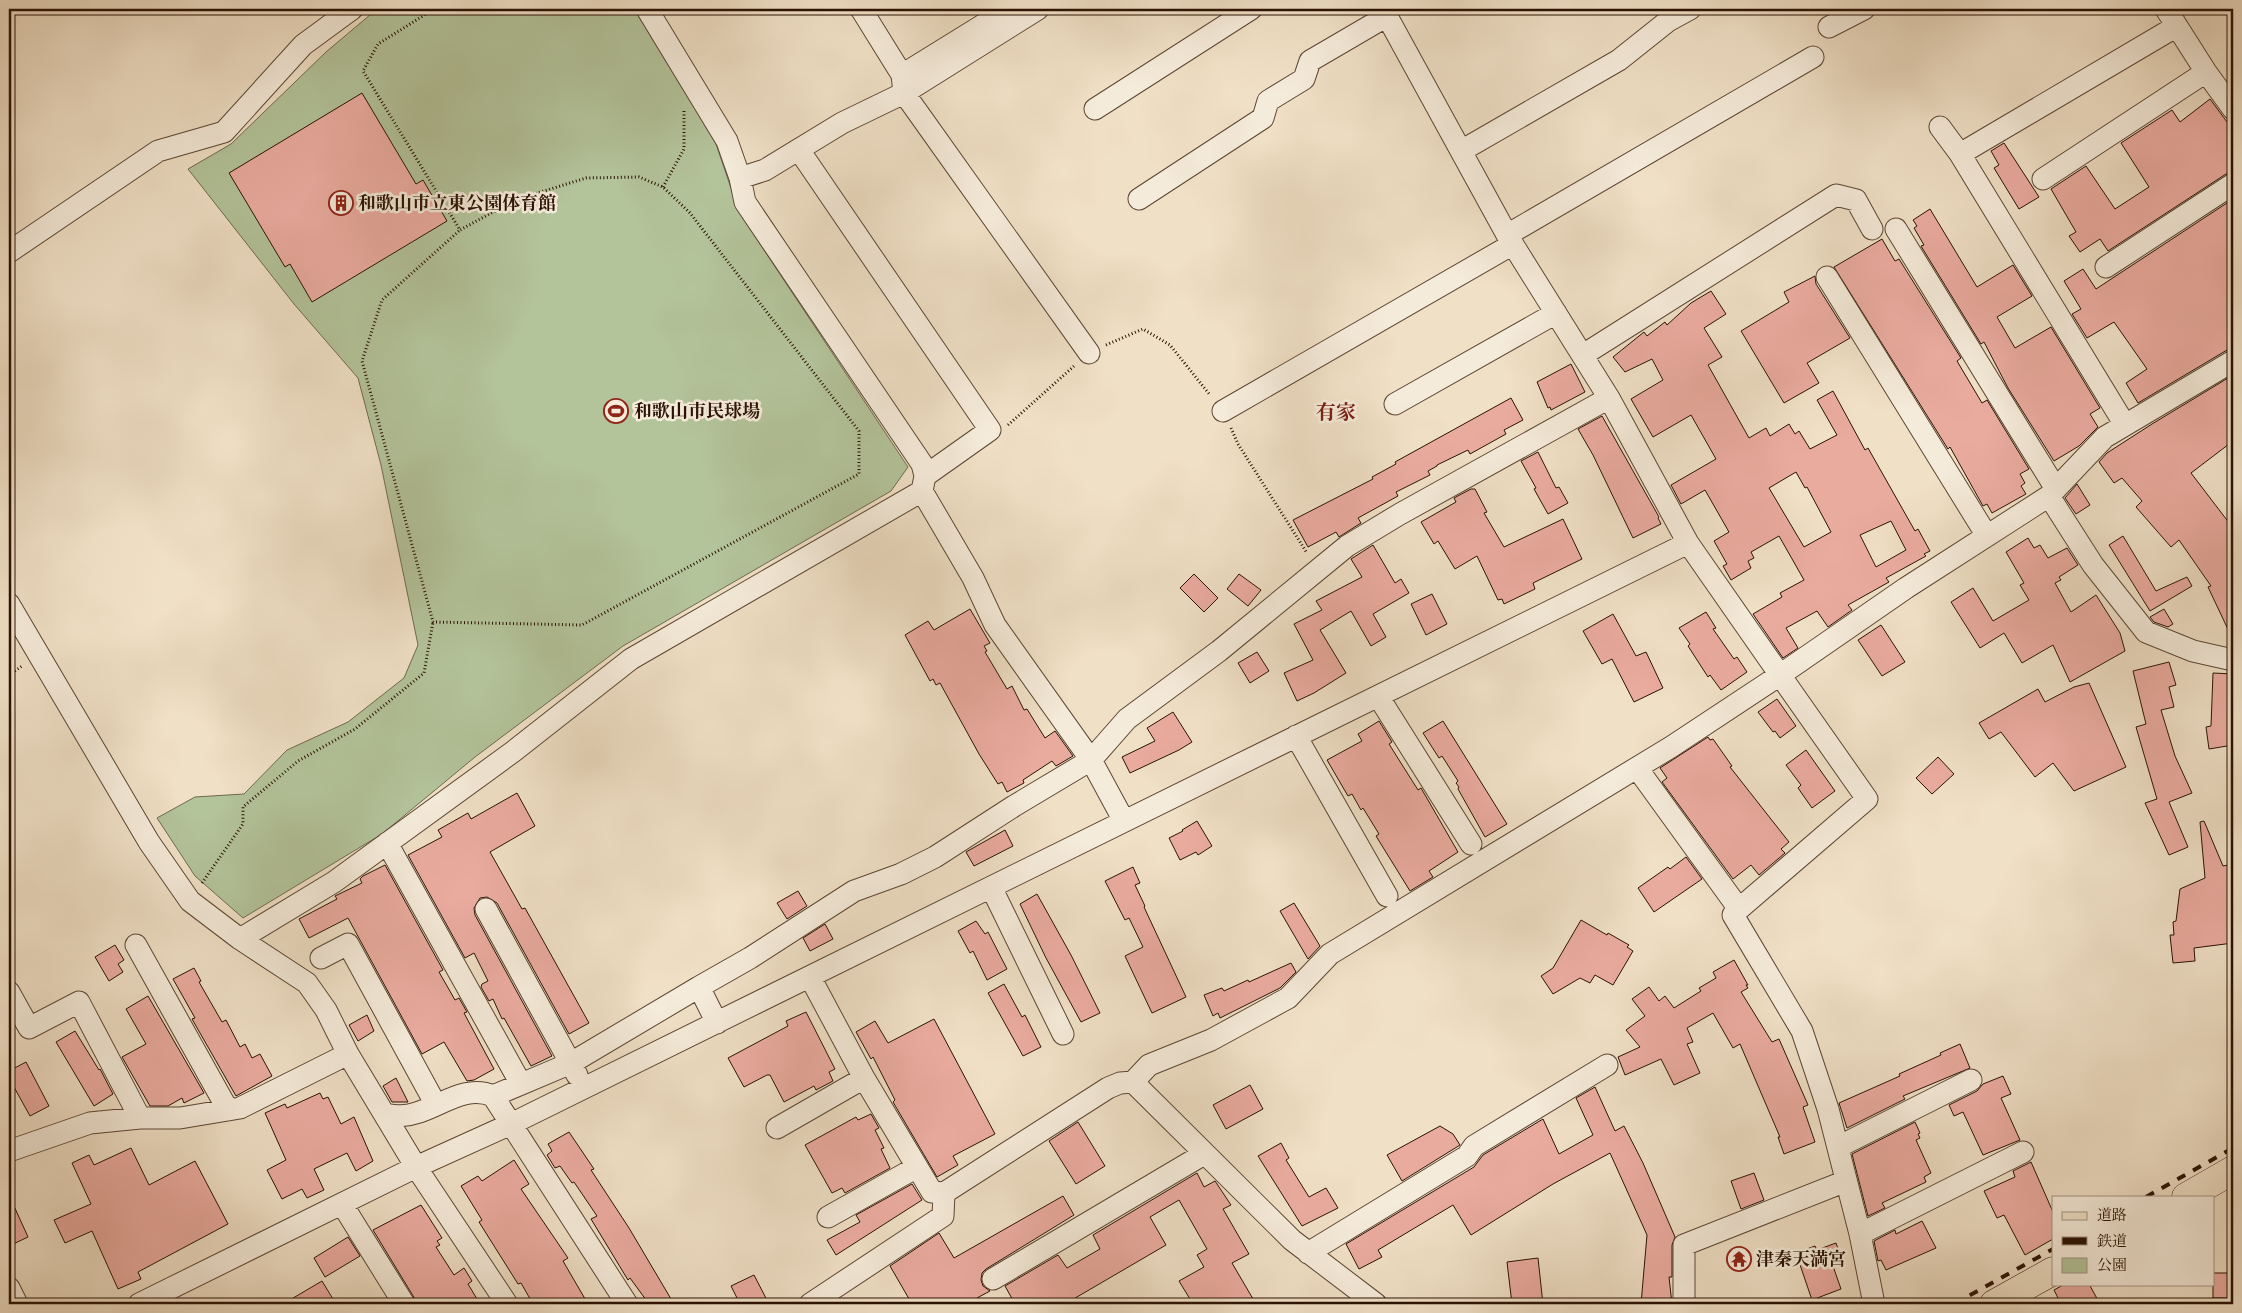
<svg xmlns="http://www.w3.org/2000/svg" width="2242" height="1313" viewBox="0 0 2242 1313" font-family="'Gentium Book Plus','Noto Serif JP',serif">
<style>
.green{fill:#b3c39a;stroke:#6e6a4f}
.building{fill:#eaab9f;stroke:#2a1204;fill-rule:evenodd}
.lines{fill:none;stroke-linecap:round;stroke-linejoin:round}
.minor-casing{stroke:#5c4634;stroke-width:23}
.major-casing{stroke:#2a1204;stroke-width:29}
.path{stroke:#2a1204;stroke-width:3;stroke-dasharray:1 2.5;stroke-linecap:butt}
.minor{stroke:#f5ebda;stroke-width:21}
.major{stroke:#f0e0c6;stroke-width:28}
.rail{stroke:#2a1204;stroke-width:4;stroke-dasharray:9 9;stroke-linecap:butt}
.labels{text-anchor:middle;stroke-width:5;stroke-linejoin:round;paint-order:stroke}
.poi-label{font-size:18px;font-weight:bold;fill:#2a1204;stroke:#f5ebda;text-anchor:start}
.quarter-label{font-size:20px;font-weight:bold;fill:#7a1f14;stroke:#f5ebda}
</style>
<rect width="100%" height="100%" fill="#f0e0c6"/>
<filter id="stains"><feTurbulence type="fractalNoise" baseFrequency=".004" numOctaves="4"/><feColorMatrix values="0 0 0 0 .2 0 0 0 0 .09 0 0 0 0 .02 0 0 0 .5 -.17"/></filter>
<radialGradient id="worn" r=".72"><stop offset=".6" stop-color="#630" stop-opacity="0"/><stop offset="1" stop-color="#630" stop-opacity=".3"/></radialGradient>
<path class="green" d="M377,9H634L714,138L734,197L750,229L908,467L891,491L623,646L475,757L382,834L243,918L195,876L157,818L195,797L244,794L287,750L348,722L404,678L418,645L381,465L358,378L294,304L188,169L231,144L326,52Z"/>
<path class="building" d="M362,93L416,184L423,180L447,221L312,302L290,264L285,267L229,173Z
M2210,99L2233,130V172L2226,174L2108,251L2100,239L2080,252L2069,236L2076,232L2051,189L2086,166L2115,209L2149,187L2121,143L2172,110L2180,122Z
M2004,143L2039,197L2019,209L1994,168L1999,165L1991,151Z
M2233,199V349L2227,350L2138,403L2126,383L2147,369L2114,322L2087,338L2072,314L2081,309L2064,281L2083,269L2096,289Z
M1930,209L1977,287L2013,265L2032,296L1997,317L2015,348L2051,327L2100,408L2090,414L2098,427L2079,446L2054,461L2008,388L1984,342L1981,344L1921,246L1924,245L1914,228L1917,226L1913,220Z
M1882,239L1895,261L1899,259L1961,358L1957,361L1982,403L1987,400L2029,469L2020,474L2025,483L2021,486L2026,494L1992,513L1987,504L1983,506L1950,447L1948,449L1834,267Z
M1815,276L1816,284L1850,338L1807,363L1819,383L1784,403L1741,331L1789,302L1784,292Z
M1711,291L1726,314L1704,328L1722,357L1708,365L1749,438L1766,428L1770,436L1789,424L1795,434L1799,431L1810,449L1837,435L1817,400L1833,391L1865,450L1868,448L1915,531L1918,529L1930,551L1924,554L1926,556L1886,578L1889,582L1848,605L1852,610L1828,627L1817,611L1786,628L1798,648L1783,658L1753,614L1782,597L1780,593L1804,580L1779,536L1751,552L1754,558L1748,561L1751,568L1731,580L1723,566L1727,564L1714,541L1729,532L1705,490L1681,504L1671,485L1716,459L1691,415L1653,437L1631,399L1663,380L1652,359L1625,372L1613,357L1644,332L1647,336L1665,322L1667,325L1691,303ZM1796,472L1805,488L1807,487L1831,532L1804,547L1769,488ZM1891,521L1906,550L1876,567L1860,535Z
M1571,364L1585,392L1551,410L1550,407L1548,408L1537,382Z
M2233,375V441L2191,473L2233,528V640L2208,587L2211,586L2179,540L2171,547L2136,507L2142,501L2122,478L2114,483L2099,462L2107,453L2152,424Z
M1511,398L1523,420L1504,430L1506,434L1470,454L1468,450L1437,465V466L1428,471L1430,475L1396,492L1398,496L1358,518L1361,523L1339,537L1336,532L1308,547L1293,520L1373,479L1372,477L1396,464L1395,462Z
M1602,416L1659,517L1658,518L1661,524L1633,538L1593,455L1578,429Z
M1538,452L1556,488L1559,487L1568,503L1548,514L1534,489L1536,488L1521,461Z
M2077,484L2090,505L2076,514L2065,498Z
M1471,489H1475L1487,512L1484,513L1504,547L1563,519L1582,559L1533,583L1535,589L1504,604L1502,599L1498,600L1477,556L1455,569L1438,541L1434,544L1421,522L1456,502L1454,498Z
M2123,536L2156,591L2187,577L2192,586L2150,611L2109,545Z
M2028,538L2034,548L2040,545L2048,558L2067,548L2078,565L2059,577L2061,580L2055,583L2071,612L2096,595L2120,633L2125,651L2070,682L2053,645L2022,663L2004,633L1980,648L1951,602L1973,588L1993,621L2029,600L2020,585L2024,583L2006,552Z
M1373,545L1395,583L1401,579L1409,593L1373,614L1386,637L1371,646L1351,611L1320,630L1346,673L1314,693L1297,701L1284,673L1313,660L1294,624L1322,610L1316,601L1362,577L1351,559Z
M1194,574L1218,598L1204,612L1180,588Z
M1239,574L1261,590L1248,606L1227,589Z
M1432,594L1447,624L1426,635L1411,604Z
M970,609L990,643L984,646L987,651L985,652L1007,689L1012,686L1024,710L1027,709L1045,738L1055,731L1073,756L1056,766L1052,761L1023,780L1024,783L1007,792L1002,782L998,784L979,754L940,683L936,685L933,679L930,681L905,635L928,621L934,630Z
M2164,609L2173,624L2168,627L2154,622L2150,617Z
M1706,612L1716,628L1713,629L1734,659L1737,657L1747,672L1721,690L1710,675L1708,677L1688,646L1690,644L1679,628Z
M1613,614L1636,656L1646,652L1663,688L1634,702L1612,659L1602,664L1583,631Z
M1881,625L1905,662L1882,676L1858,640Z
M1257,652L1269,671L1250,683L1238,663Z
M2169,662L2176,685L2169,687L2174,707L2161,710L2175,756L2192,793L2169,802L2188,847L2169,855L2145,803L2157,799L2136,727L2146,724L2133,671Z
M2213,673L2233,674V745L2209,749L2206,727L2211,726Z
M2089,683L2126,767L2074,791L2053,763L2035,777L2001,732L1989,739L1979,723L2038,689L2045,702L2074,687Z
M1777,699L1796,726L1780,738L1775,731L1773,732L1758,712Z
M1173,712L1192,742L1179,750L1130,773L1122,757L1155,741L1147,728Z
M1379,721L1392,742L1389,744L1418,790L1421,788L1458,852L1429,871L1433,877L1410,891L1376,836L1379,834L1363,808L1361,810L1352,794L1348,796L1327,760L1362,741L1358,734Z
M1443,721L1507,824L1485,837L1458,789L1459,787L1456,783L1458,781L1442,756L1439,758L1423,733Z
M1708,737L1710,740L1713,739L1732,766L1730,767L1789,842L1781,849L1785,853L1759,875L1751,865L1733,879L1662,782L1667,778L1660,768Z
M1806,750L1835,791L1812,808L1798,788L1801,785L1786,765Z
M1938,757L1954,774L1932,794L1916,778Z
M517,793L535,826L490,852L522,909L525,908L589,1023L569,1034L497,903L487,897L480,898L474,908L475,915L552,1056L531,1066L504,1018L502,1019L493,999L489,1001L481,987L482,984L488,981L474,953L465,958L408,855L442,837L438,830L468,813L471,819Z
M1197,821L1212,846L1198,855L1196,852L1180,860L1169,838L1183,831L1182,830Z
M2204,821L2223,866L2233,864V943L2194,948L2195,961L2173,963L2170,935H2174L2173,922L2176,921L2180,889L2205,878L2200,822Z
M1005,830L1013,846L974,866L966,852Z
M1686,857L1702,879L1654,912L1638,888L1668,867L1670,869Z
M385,865L443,970L439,972L455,1000L459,998L467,1012L464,1013L494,1069L474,1080L467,1081L444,1042L422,1054L348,918L309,938L299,919L337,899L335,896L362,883L360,879L363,876Z
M1133,867L1140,883L1135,885L1145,906L1144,907L1186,997L1152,1013L1125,956L1143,947L1129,918L1125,920L1105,881Z
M798,891L807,906L787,919L777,903Z
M1037,894L1071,955L1100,1013L1081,1022L1046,958L1020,904Z
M1294,903L1320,946L1308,959L1280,911Z
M1581,920L1607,935L1608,933L1629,945L1627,947L1633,951L1613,985L1595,975L1590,983L1580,978L1553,994L1541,976L1553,968Z
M976,921L985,934L988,932L1007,969L987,980L973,951L970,953L958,931Z
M825,924L833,939L810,951L803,938Z
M115,945L124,960L118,964L123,972L109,981L95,957Z
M1734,960L1748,985H1746L1748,988L1741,992L1772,1042L1779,1039L1808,1105L1803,1107L1815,1142L1784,1154L1778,1137H1780L1740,1044L1733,1048L1713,1013L1687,1028L1693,1042L1687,1044L1700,1073L1674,1085L1661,1059L1625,1075L1618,1057L1640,1047L1626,1030L1645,1016L1632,999L1649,987L1659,1001L1665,996L1674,1008L1701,991L1699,988L1716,978L1713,972Z
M1291,963L1296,972L1280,988L1220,1018L1218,1013L1213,1016L1204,995L1222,988L1224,991L1248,980L1249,982Z
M194,968L201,981L199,982L222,1022L226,1020L240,1047L245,1044L252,1058L260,1054L272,1076L236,1096L192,1019L195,1018L173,979Z
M1004,984L1022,1017L1025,1015L1041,1047L1023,1056L988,993Z
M148,996L204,1093L184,1103L182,1098L168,1106H150L122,1057L146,1044L126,1009Z
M806,1012L835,1069L829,1072L833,1081L816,1090L814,1086L784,1102L770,1075H767L744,1087L728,1058L788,1026L786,1021Z
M367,1015L374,1031L358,1041L349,1025Z
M934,1019L995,1134L953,1156L958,1165L937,1177L893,1102L895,1100L873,1057L871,1059L856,1032L875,1021L888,1043Z
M75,1031L99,1070L100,1069L113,1094L94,1106L56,1042Z
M1960,1044L1970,1068L1903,1096L1905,1099L1847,1128L1839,1103L1900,1076L1899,1074L1941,1055L1940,1053Z
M26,1062L49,1106L30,1116L9,1078V1071Z
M2003,1076L2011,1094L2001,1098L2020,1140L1983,1155L1963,1112L1954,1116L1949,1105L1977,1091L1983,1084Z
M396,1078L408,1102H392L383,1086Z
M1250,1085L1263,1109L1226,1129L1213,1105Z
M1595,1087L1615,1131L1624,1126L1643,1163L1675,1237L1672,1245V1277H1669L1672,1304H1641L1647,1235L1610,1153L1553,1184L1471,1235L1453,1205L1378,1250L1382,1257L1359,1269L1346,1244L1474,1167L1483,1155L1543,1119L1559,1154L1593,1135L1576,1098Z
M320,1093L323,1099L328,1097L341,1124L354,1117L373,1161L356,1171L347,1153L314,1169L324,1190L307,1198L302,1189L282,1199L267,1170L286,1160L265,1113L285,1104L287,1108Z
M871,1114L879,1128L875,1130L884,1148L881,1149L890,1168L845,1193L842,1188L832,1193L805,1145L856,1117L858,1120Z
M1078,1122L1105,1166L1076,1184L1049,1141Z
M1915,1122L1920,1133L1918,1134L1920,1138L1916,1140L1931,1173L1924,1177L1926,1182L1882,1203L1885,1208L1868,1216L1852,1154Z
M1440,1126L1453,1134L1460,1145L1402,1181L1387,1155Z
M569,1132L594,1169L591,1170L629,1228L674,1304H649L630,1278L628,1280L591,1219L597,1216L574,1182L572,1183L560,1166L555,1168L547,1155L552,1151L548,1144Z
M1281,1143L1289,1158L1286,1160L1309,1197L1326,1188L1338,1208L1302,1226L1258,1156Z
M131,1148L149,1185L195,1161L228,1224L138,1272L141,1279L118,1289L92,1231L65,1243L54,1220L91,1204L72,1163L89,1155L94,1165Z
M514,1160L529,1184L521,1189L568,1258L563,1261L588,1304H533L521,1283L518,1284L479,1222L482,1220L461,1186L478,1176L482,1181Z
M2031,1162L2053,1212V1239L2025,1255L2004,1215L1997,1218L1984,1191L2015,1177L2013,1171Z
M1197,1173L1204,1187L1215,1181L1231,1205L1223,1209L1249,1254L1232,1263L1256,1304H1193L1179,1281L1204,1267L1197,1255L1207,1249L1179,1200L1150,1217L1166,1245L1065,1304H1015L1005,1286L1058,1255L1067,1268L1100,1249L1093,1235Z
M1754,1173L1764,1200L1741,1209L1731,1181Z
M912,1184L922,1200L836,1255L827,1240L860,1222L856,1215Z
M9,1195L28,1237L9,1246Z
M1063,1196L1074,1215L986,1269L982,1273L981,1280L983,1286L990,1291L977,1298L980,1304H912L890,1266L939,1233L954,1258Z
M421,1205L442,1238L437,1241L440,1245L436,1247L454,1275L464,1268L472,1281L468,1284L480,1304H418L373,1230Z
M1922,1221L1936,1248L1886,1270L1881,1260L1878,1261L1874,1241L1895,1230L1896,1234Z
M348,1237L360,1256L325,1277L314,1258Z
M1836,1243L1843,1263L1833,1266L1841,1289L1812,1300L1796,1253L1815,1246L1817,1250Z
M1538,1258L1543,1304H1512L1507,1262Z
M2213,1273H2229V1298H2213Z
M754,1275L769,1304H740L731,1286Z
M322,1281L336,1304H283Z
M2065,1284H2089L2100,1304H2061L2054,1290Z"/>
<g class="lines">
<defs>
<path id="minor" d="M647,9L727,141L740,178L745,202L922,464L925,476L922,491L973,578L995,625L1091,760L1124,821
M861,9L902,75L904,93L1089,353
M1383,9L1507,235L1609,398L1688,543L1780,675L1906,588L2049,496L2105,437L2233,361
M2166,9L2206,72L2233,109
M1829,27L1864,9
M902,75L999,15
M1095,109L1251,9
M1940,127L1960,154L2125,425
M799,150L990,430L925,476
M1461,151L1619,60L1668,21L1690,9
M1960,154L2177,26
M740,178L765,170L842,123L904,93L1038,9
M2043,179L2206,72
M1139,199L1263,118L1268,101L1304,79L1310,61L1387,16
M1896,229L2056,489
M1507,235L1813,57
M9,252L158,151L224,132L303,45L352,9
M2106,267L2233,184
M1827,277L1987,536
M1583,355L1836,195L1856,200L1872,229
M1395,404L1556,313
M1223,411L1513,244
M2049,496L2093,565L2146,632L2193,651L2233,660
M9,604L149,842L190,901L240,939L307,983L326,1010L348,1054L416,1167L507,1304
M1378,696L1471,844
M1296,736L1387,896
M1637,768L1739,909L1733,915L1802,1031L1828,1109L1860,1234L1874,1304
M387,843L521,1084
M991,887L1063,1034
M486,909L577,1075
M240,939L334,882L514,751L631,659L922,491
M136,945L228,1110
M321,958L348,944L436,1105
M810,977L864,1078L932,1192L944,1193L1108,1088L1120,1083L1133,1082L1149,1065L1211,1040L1288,998L1330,954L1671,747L1780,675L1867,799L1739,909
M699,987L750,958L854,891L901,874L935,857L1014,806L1091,760L1127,719L1219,651L1347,546L1400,514L1609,398
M9,992L29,1028L79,1002L140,1118
M1133,1082L1292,1240L1376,1304
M385,1114C396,1116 405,1117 416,1113C441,1106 466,1084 493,1096
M777,1128L864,1078
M1838,1147L1971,1080
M9,1151L90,1123L140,1118H180L240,1108L348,1054
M342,1204L404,1304
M828,1217L917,1167
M1860,1234L2023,1152
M1308,1253L1467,1156L1474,1146L1607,1065
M993,1279L1204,1154
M9,1288L17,1304
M139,1304L416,1167L511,1124L1688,543
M627,1304L493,1096L571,1063L699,987L717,1023
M810,1304L943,1216L944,1193
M1684,1304V1245L1846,1181"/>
<path id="major" d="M2186,1197L2233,1170
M1994,1304L2053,1271"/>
</defs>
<use href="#minor" class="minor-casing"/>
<use href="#major" class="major-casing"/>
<path class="path" d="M434,9L378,44L363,71L460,230L515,200L586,178L639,177L663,187L690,213L859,431V474L582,625L433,622L362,361L382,300L460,230
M663,187L684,149V111
M1106,345L1143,329L1170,345L1210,395
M1008,425L1074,366
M1231,428L1238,444L1307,553
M9,675L22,666
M202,883L243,824V807L298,761L355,729L424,673L433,622"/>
<use href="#minor" class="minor"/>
<use href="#major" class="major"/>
<path class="rail" d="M2146,1197L2233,1148
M1954,1304L2053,1249"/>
</g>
<defs>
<symbol id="building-ring" viewBox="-11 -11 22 22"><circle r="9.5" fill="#f5ebda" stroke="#8f2418" stroke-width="1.5"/><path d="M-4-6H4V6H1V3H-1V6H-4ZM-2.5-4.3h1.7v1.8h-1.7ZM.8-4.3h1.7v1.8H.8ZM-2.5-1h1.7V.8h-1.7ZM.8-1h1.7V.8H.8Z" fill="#8f2418"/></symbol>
<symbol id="stadium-ring" viewBox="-11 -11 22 22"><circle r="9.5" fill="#f5ebda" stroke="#8f2418" stroke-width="1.5"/><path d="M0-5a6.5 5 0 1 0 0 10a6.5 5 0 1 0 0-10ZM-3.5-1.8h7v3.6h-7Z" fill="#8f2418"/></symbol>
<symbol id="temple-ring" viewBox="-11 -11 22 22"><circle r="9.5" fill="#f5ebda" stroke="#8f2418" stroke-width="1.5"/><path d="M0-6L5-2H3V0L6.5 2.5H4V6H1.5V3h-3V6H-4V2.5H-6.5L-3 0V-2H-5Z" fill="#8f2418"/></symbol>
</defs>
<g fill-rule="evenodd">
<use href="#building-ring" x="327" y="189" width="28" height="28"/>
<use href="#stadium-ring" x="602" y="397" width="28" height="28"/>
<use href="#temple-ring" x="1725" y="1245" width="28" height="28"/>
</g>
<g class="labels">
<g class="poi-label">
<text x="358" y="209">和歌山市立東公園体育館</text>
<text x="634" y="417">和歌山市民球場</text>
<text x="1756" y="1265">津秦天満宮</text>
</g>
<g class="quarter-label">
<text x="1336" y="419">有家</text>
</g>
</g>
<rect width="2242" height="1313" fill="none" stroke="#f0e0c6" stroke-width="30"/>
<rect x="10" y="10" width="2222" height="1293" fill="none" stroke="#2a1204" stroke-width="2.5"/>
<rect x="15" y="15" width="2212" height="1283" fill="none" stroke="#2a1204"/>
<rect x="2052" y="1196" width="162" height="90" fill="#f5ebda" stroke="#a49484"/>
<rect x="2062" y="1212" width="25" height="8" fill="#f0e0c6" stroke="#a49484"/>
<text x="2097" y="1220" font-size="15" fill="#2a1204">道路</text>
<rect x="2062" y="1237" width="25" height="8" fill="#2a1204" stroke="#a49484"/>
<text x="2097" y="1246" font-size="15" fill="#2a1204">鉄道</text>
<rect x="2062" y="1258" width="25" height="15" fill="#b3c39a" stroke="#a49484"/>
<text x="2097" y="1270" font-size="15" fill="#2a1204">公園</text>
<rect width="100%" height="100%" filter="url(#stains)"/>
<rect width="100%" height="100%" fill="url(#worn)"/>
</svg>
